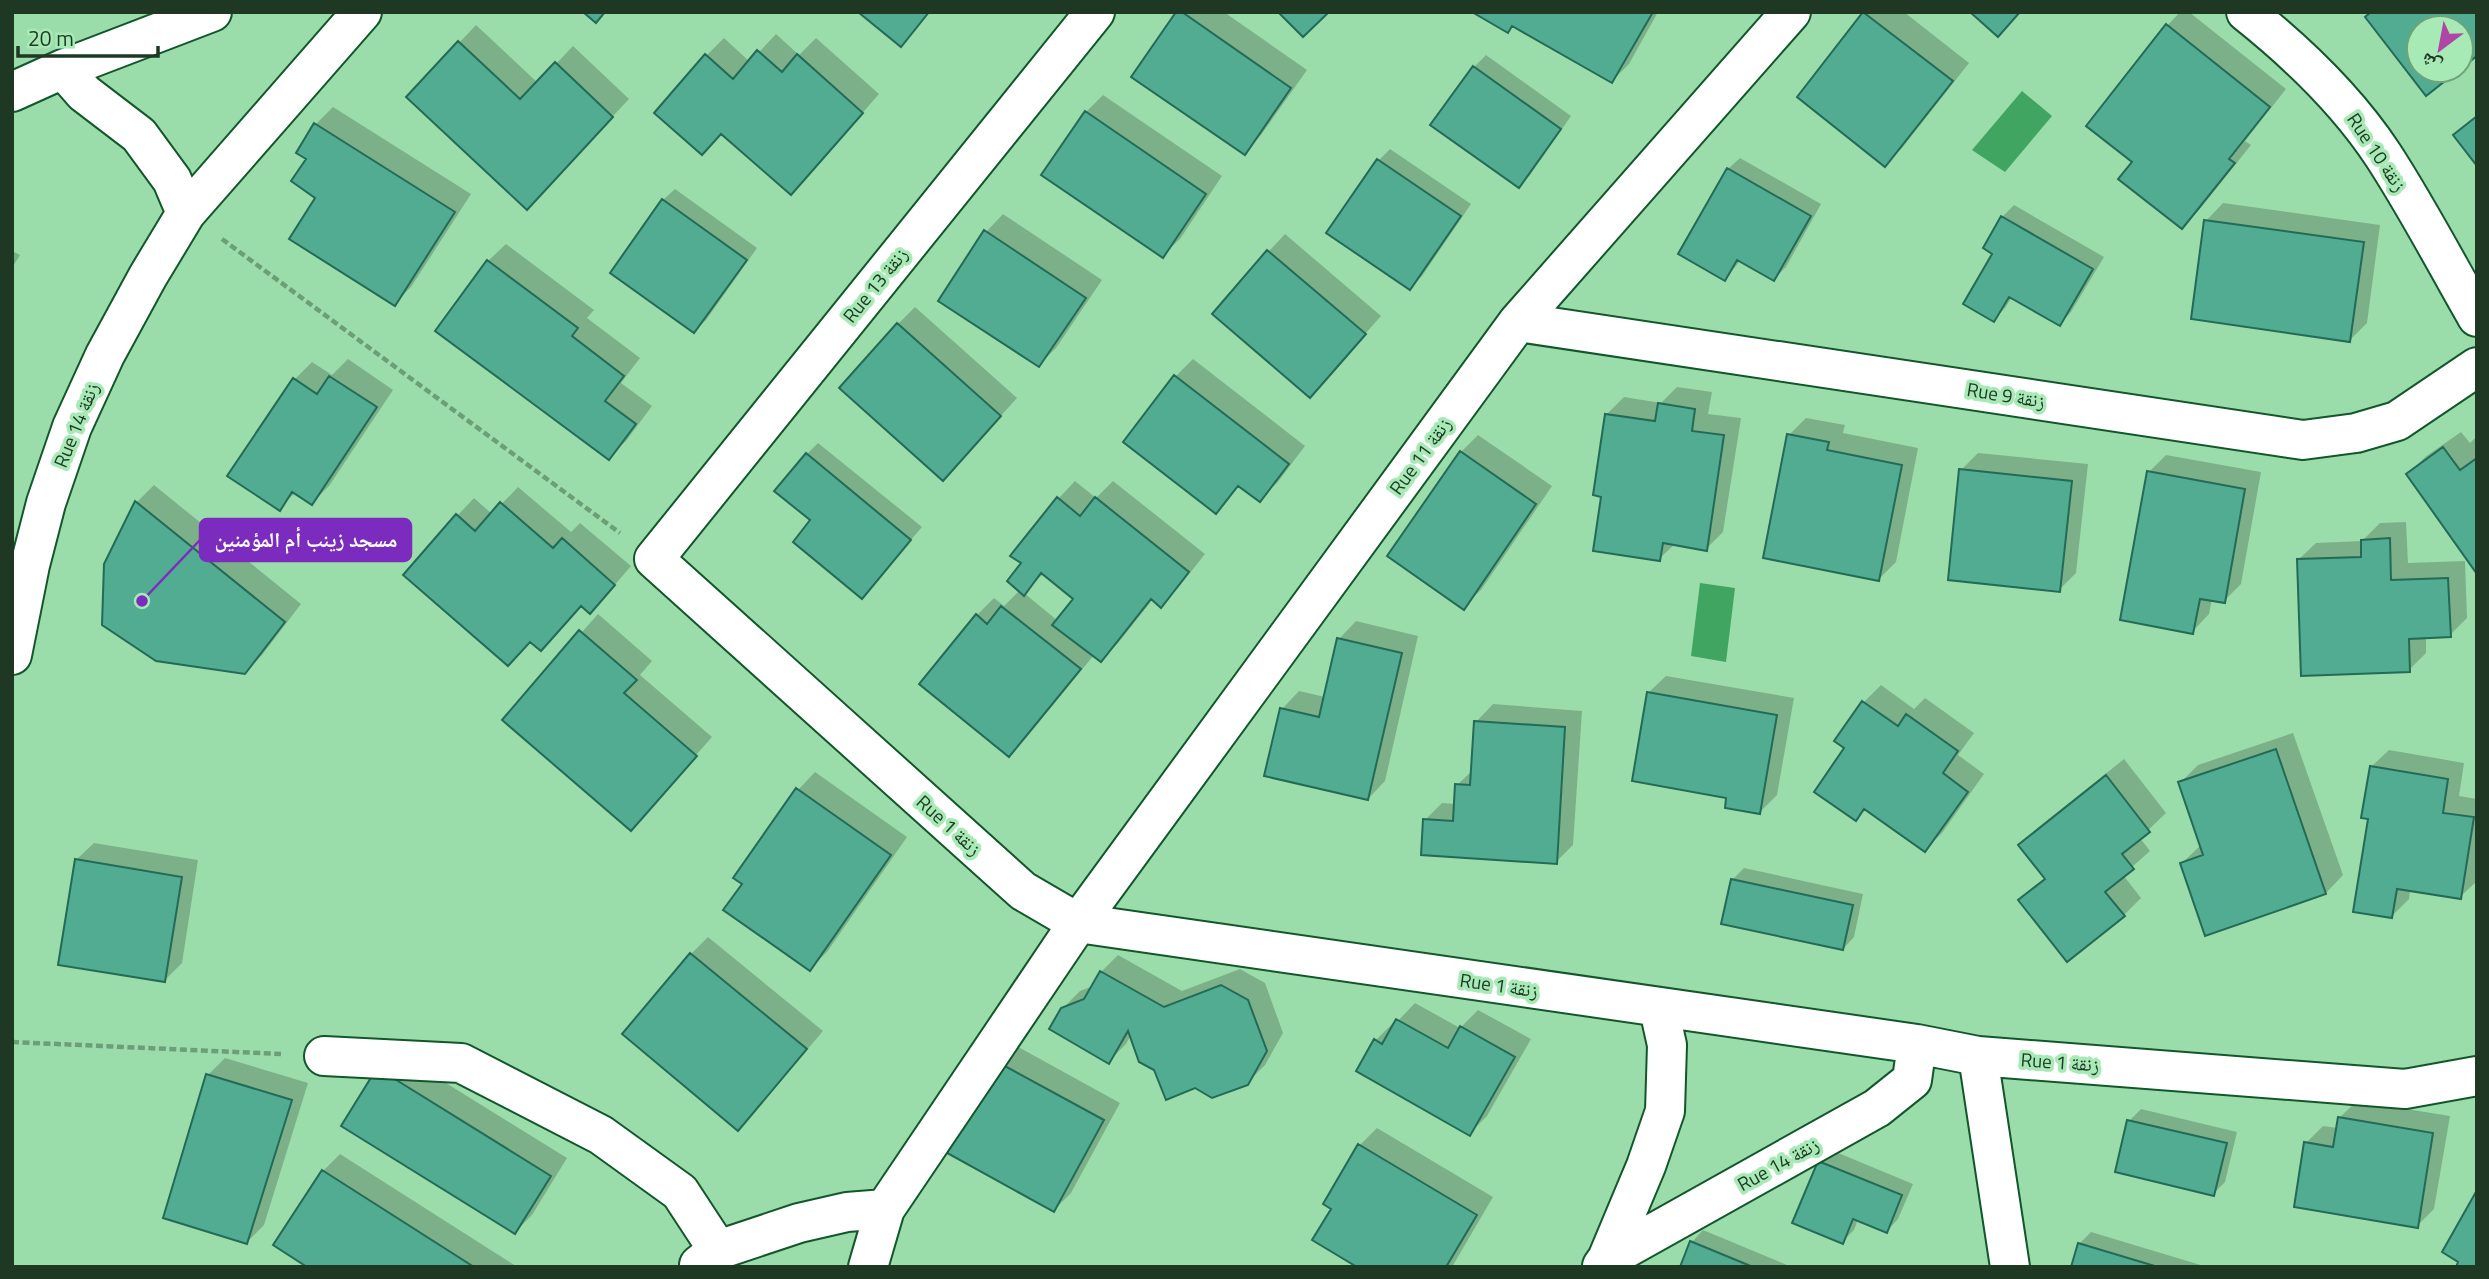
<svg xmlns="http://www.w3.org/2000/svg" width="2489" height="1279" viewBox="0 0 2489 1279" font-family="'Titillium Web','Noto Naskh Arabic',sans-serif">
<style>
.water{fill:#3fa560}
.shadow{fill:#0003;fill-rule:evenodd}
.building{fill:#51ac91;stroke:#236b57;stroke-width:2}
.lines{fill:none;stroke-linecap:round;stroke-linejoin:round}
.minor-casing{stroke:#12572b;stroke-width:42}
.path{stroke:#6c9e77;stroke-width:4.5;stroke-dasharray:7 3.5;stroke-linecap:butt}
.minor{stroke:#fff;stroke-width:38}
.labels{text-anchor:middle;stroke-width:7;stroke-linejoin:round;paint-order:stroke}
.street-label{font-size:19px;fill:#1e3824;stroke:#a7eab6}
.leader{fill:none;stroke:#7b2cbf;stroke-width:2.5}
.callout-dot{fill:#7b2cbf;stroke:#a7eab6;stroke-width:2.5}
.callout{fill:#7b2cbf;stroke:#7b2cbf;stroke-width:2.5}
.callout-label{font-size:21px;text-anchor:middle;font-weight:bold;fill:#fff}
</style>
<rect width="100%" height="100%" fill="#9bddaa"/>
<path class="water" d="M2022,91L2052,116L2005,172L1972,150Z
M1700,583L1735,588L1726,662L1691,656Z"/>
<path class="shadow" d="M860,12H930L901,45Z
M1178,12H1224L1307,70L1261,135L1244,153Z
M1476,12H1658L1629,64L1612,81L1514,25L1508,31Z
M1865,12H1904L1969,63L1902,148L1885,165L1799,97Z
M2180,12H2189L2286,89L2245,141L2251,145L2199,210L2182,227L2134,162L2167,26Z
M476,25L538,83L573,46L629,99L544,190L408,97Z
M776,34L799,55L816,38L879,94L808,175L721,132L707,55L724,38L750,62Z
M1486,55L1571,116L1530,175L1518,186L1433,125L1474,67Z
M1103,95L1222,176L1180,239L1162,256L1086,112Z
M333,107L471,194L411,287L394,304L318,197L308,159L298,152L316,124Z
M1390,149L1471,204L1422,276L1410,288L1378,161Z
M1740,158L1821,204L1786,267L1774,279L1741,260L1725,279L1728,169Z
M675,189L757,248L706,320L694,331L663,200Z
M2223,203L2380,225L2367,323L2350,340L2206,221Z
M2014,205L2104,257L2071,312L2060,324L2012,297L2005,308L1994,319L1995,253L2002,217Z
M1003,214L1102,280L1056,348L1039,365L986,232Z
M1285,234L1381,316L1310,396L1268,252Z
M506,244L594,310L587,318L640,358L621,383L652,406L626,441L609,458L437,330L488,261Z
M12,251L20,255L12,268Z
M915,307L1017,398L960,461L898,324Z
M348,359L393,390L329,486L312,503L296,492L279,508L230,476L295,379L312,362L332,375Z
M1193,359L1305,446L1277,483L1259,500L1240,485L1216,511L1125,441L1176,376Z
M1677,387L1712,392L1708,414L1741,418L1723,532L1706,549L1675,544L1659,559L1606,415L1624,397L1661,403Z
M1806,418L1845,425L1843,433L1918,448L1896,562L1879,579L1789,435Z
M2461,432L2470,443L2477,436V571L2408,475L2425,457Z
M1478,435L1552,486L1481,590L1463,607L1390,556L1461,452Z
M818,443L922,527L862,597L812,520L807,454Z
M1978,453L2088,464L2076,573L2059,590L1961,470Z
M2166,455L2261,472L2241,584L2224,601L2212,599L2209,614L2192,632L2149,472Z
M1075,481L1096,498L1113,481L1205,554L1178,588L1161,605L1153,599L1118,643L1100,660L1094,655L1026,738L1009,755L921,684L977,615L994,598L1004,606L1020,590L1024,563L1058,499ZM1044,573L1076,598L1058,621L1024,593Z
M154,485L301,604L262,655L245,672L106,565L137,502Z
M518,487L571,532L580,523L631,566L607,594L582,604L541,649L457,516L474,498L492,514Z
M2406,522L2408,563L2465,561L2467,618L2450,635L2426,636V653L2409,670L2298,560L2316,543L2362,541L2380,523Z
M598,614L652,661L640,675L712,737L631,829L504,720Z
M1356,621L1418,636L1385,781L1368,799L1282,709L1299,691L1325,697L1339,639Z
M1666,676L1794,698L1777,795L1760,812L1728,796L1648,693Z
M1881,685L1914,709L1925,698L1974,733L1958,755L1984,774L1942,833L1925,850L1866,809L1856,819L1847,747L1864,702Z
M1493,704L1582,711L1573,845L1556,862L1425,820L1442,803L1456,804L1457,785L1473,770L1476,722Z
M2293,733L2343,875L2326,893L2206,934L2182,863L2201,845L2180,783L2198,765Z
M2389,750L2464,763L2459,796L2477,799V881L2460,897L2410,890L2409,899L2391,917L2370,817L2371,767Z
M2124,759L2166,813L2140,838L2150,851L2123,875L2141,898L2124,915L2068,960L2020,900L2046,877L2021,845L2038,828Z
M815,772L907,837L827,952L810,969L798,790Z
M94,843L198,860L182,963L164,981L76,860Z
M1744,868L1863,894L1854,937L1843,949L1733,879Z
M708,937L823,1031L755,1111L738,1129L691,954Z
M1118,955L1182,991L1240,969L1265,983L1283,1033L1265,1065L1247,1083L1156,1069L1131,1035L1126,1044L1109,1061L1062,1009L1080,991L1093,986L1101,972Z
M1415,1003L1460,1028L1478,1010L1531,1039L1487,1116L1470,1133L1358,1071L1376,1040L1393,1023L1395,1024Z
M1009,1042L1120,1103L1071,1193L1054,1210L942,1149Z
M396,1052L567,1158L532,1215L515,1232L343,1126Z
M225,1058L308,1083L264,1225L247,1242L208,1075Z
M2357,1101L2450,1116L2434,1209L2417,1226L2306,1143L2323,1126L2338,1128L2339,1118Z
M2141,1109L2237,1132L2225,1182L2213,1194L2129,1121Z
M1377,1128L1493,1197L1452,1267H1361L1333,1208L1360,1145Z
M1831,1150L1913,1184L1898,1219L1887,1231L1858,1219L1854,1230L1842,1242L1819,1162Z
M340,1154L516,1266L515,1267H310L323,1171Z
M1703,1230L1787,1265L1786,1267H1681L1692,1242Z
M2091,1232L2204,1266L2203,1267H2073L2079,1244Z"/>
<path class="building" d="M583,12H605L596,23Z
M858,12H929L901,47Z
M1176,12H1182L1291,88L1245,155L1131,77Z
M1278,12H1329L1303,37Z
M1472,12H1653L1612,83L1512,26L1508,33Z
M1863,12L1953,81L1885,167L1797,97Z
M1970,12H2020L1998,37Z
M2371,12H2477V56L2461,68V28H2419V70H2459L2426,96L2365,17Z
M2166,24L2270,107L2229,159L2235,163L2182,229L2118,179L2132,162L2086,126Z
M458,41L520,99L555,62L613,117L527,210L406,97Z
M757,50L782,72L797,54L863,113L791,195L721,134L702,155L654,113L705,54L733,79Z
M1473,66L1561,129L1519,188L1430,125Z
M1085,111L1206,194L1163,258L1041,175Z
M2477,116V166L2453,135Z
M314,123L455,212L395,306L289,239L315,198L291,181L306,159L296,153Z
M1377,159L1461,216L1410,290L1326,233Z
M1727,168L1811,216L1774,281L1737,260L1725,281L1678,254Z
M662,199L747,260L694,333L610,273Z
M2001,216L2093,269L2060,326L2009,297L1994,322L1963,304L1992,254L1983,248Z
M2204,220L2364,242L2350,342L2191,319Z
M984,230L1086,298L1039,367L938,301Z
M1267,250L1366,334L1310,398L1212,314Z
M487,260L578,328L572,336L624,376L605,401L636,424L609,460L435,331Z
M897,323L1001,416L943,481L839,388Z
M1174,375L1289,464L1260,502L1238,486L1216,514L1123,442Z
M329,376L377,407L312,505L292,492L280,511L227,476L293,378L317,394Z
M1658,403L1695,409L1692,431L1724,435L1707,551L1663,543L1660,561L1593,551L1601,497L1593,495L1605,414L1655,421Z
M1787,434L1829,442L1827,450L1902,465L1879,581L1763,558Z
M2443,447L2460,470L2477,458V574L2406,474Z
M1460,451L1536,504L1464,610L1387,556Z
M806,453L911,540L862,599L793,542L810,520L774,491Z
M1959,469L2072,481L2060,592L1948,580Z
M2147,471L2245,489L2225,603L2200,599L2193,634L2120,620Z
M1057,497L1080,516L1095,497L1189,572L1161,608L1151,599L1101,662L1052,625L1073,599L1041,573L1024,596L1007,581L1021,563L1010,556Z
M135,501L285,622L245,674L156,661L102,625L104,564Z
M500,502L553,548L562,538L615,585L590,614L581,606L541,651L530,642L508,666L403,575L456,514L475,531Z
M2390,538L2391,580L2448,578L2451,637L2409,639L2410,672L2301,676L2297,559L2361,557V540Z
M1001,606L1081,669L1009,757L919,684L976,614L987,624Z
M579,630L637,680L624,693L697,756L631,831L502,720Z
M1337,638L1402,653L1368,800L1264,776L1280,708L1319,717Z
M1647,692L1777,715L1760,814L1725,808L1726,798L1632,781Z
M1862,701L1898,726L1906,714L1958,751L1943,773L1968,792L1925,852L1864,809L1856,821L1814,792L1844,748L1834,741Z
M1474,721L1565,727L1557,864L1421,855L1423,819L1453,821L1455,784L1470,785Z
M2276,749L2326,894L2205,936L2180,863L2203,855L2178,782Z
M2370,766L2448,779L2443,813L2474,817L2461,899L2397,889L2392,918L2353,912L2368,819L2361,818Z
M2106,775L2150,832L2122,854L2134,869L2105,892L2125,916L2067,962L2018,900L2045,879L2018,845Z
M796,788L891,855L810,971L723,910L742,884L733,878Z
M75,859L182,877L165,982L58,965Z
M1731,879L1853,905L1843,950L1721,924Z
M690,953L807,1049L738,1131L622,1034Z
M1100,971L1164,1007L1221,985L1248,1000L1267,1051L1248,1085L1212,1098L1195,1088L1166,1100L1154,1070L1139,1062L1128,1031L1109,1064L1049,1029L1061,1008L1084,999Z
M1396,1019L1448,1048L1460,1026L1515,1057L1470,1136L1356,1071L1374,1039L1382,1044Z
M990,1058L1104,1120L1054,1212L940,1149Z
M377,1068L551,1176L515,1234L341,1126Z
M206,1074L292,1100L247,1244L163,1218Z
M2338,1117L2433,1133L2418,1228L2294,1207L2304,1142L2333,1147Z
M2127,1120L2227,1143L2214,1196L2115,1172Z
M1358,1144L1477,1215L1446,1267H1357L1312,1240L1331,1209L1323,1204Z
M1818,1161L1902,1195L1887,1233L1853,1219L1843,1244L1792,1223Z
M322,1170L474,1267H307L273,1245Z
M2477,1190V1267H2456L2458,1262L2442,1252Z
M1690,1241L1753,1267H1680Z
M2078,1243L2158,1267H2071Z"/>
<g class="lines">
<defs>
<path id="minor" d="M1095,12L654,559L1023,891L1078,923L1917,1044L1978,1056L2405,1089L2477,1076
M2246,12C2295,51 2348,102 2383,155C2417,207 2446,263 2477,317
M63,69L84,93L139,135L172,180L186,213
M12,92L63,69L212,12
M1518,322L2303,440L2356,433L2397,421L2477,367
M12,655L30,565L46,503L72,427L105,355L148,276L186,213L362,12
M324,1056L461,1063L601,1135L680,1192L718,1250
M1978,1056L2010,1267
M1607,1259L1877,1108L1912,1080L1917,1044
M699,1265L718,1250L799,1223L847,1212L885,1209
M1602,1266L1607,1259L1646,1166L1665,1111L1667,1045L1659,1009
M868,1267L885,1209L1078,923L1518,322L1791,12"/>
</defs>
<use href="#minor" class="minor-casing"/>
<path class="path" d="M222,239L620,533
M12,1042L281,1054"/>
<use href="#minor" class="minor"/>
</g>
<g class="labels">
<g class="street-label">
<text transform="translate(2377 152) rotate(56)" y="7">Rue 10 زنقة</text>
<text transform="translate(875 285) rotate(-51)" y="7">Rue 13 زنقة</text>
<text transform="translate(2006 395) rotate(9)" y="7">Rue 9 زنقة</text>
<text transform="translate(76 425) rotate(-68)" y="7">Rue 14 زنقة</text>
<text transform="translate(1420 456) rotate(-54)" y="7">Rue 11 زنقة</text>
<text transform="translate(949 825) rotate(42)" y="7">Rue 1 زنقة</text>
<text transform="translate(1499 985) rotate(8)" y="7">Rue 1 زنقة</text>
<text transform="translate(2060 1062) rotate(4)" y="7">Rue 1 زنقة</text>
<text transform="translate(1778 1164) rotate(-29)" y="7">Rue 14 زنقة</text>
</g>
</g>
<path class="leader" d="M142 601L200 540"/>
<circle class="callout-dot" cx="142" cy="601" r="7"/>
<rect class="callout" x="200" y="519" width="211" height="42" rx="7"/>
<g class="callout-label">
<text x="306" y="547">مسجد زينب أم المؤمنين</text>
</g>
<rect width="2489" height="1279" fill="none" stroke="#1e3824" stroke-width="28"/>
<g transform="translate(2440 49) rotate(212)"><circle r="33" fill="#a7eab6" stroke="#70a37c" stroke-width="2"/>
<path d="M0-5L12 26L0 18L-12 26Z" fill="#af45a6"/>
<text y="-10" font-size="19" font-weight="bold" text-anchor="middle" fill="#1e3824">ش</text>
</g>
<path d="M18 46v10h140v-10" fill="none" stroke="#1e3824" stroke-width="3.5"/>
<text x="28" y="46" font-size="21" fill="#1e3824" stroke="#a7eab6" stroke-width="5" paint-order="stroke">20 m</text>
</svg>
